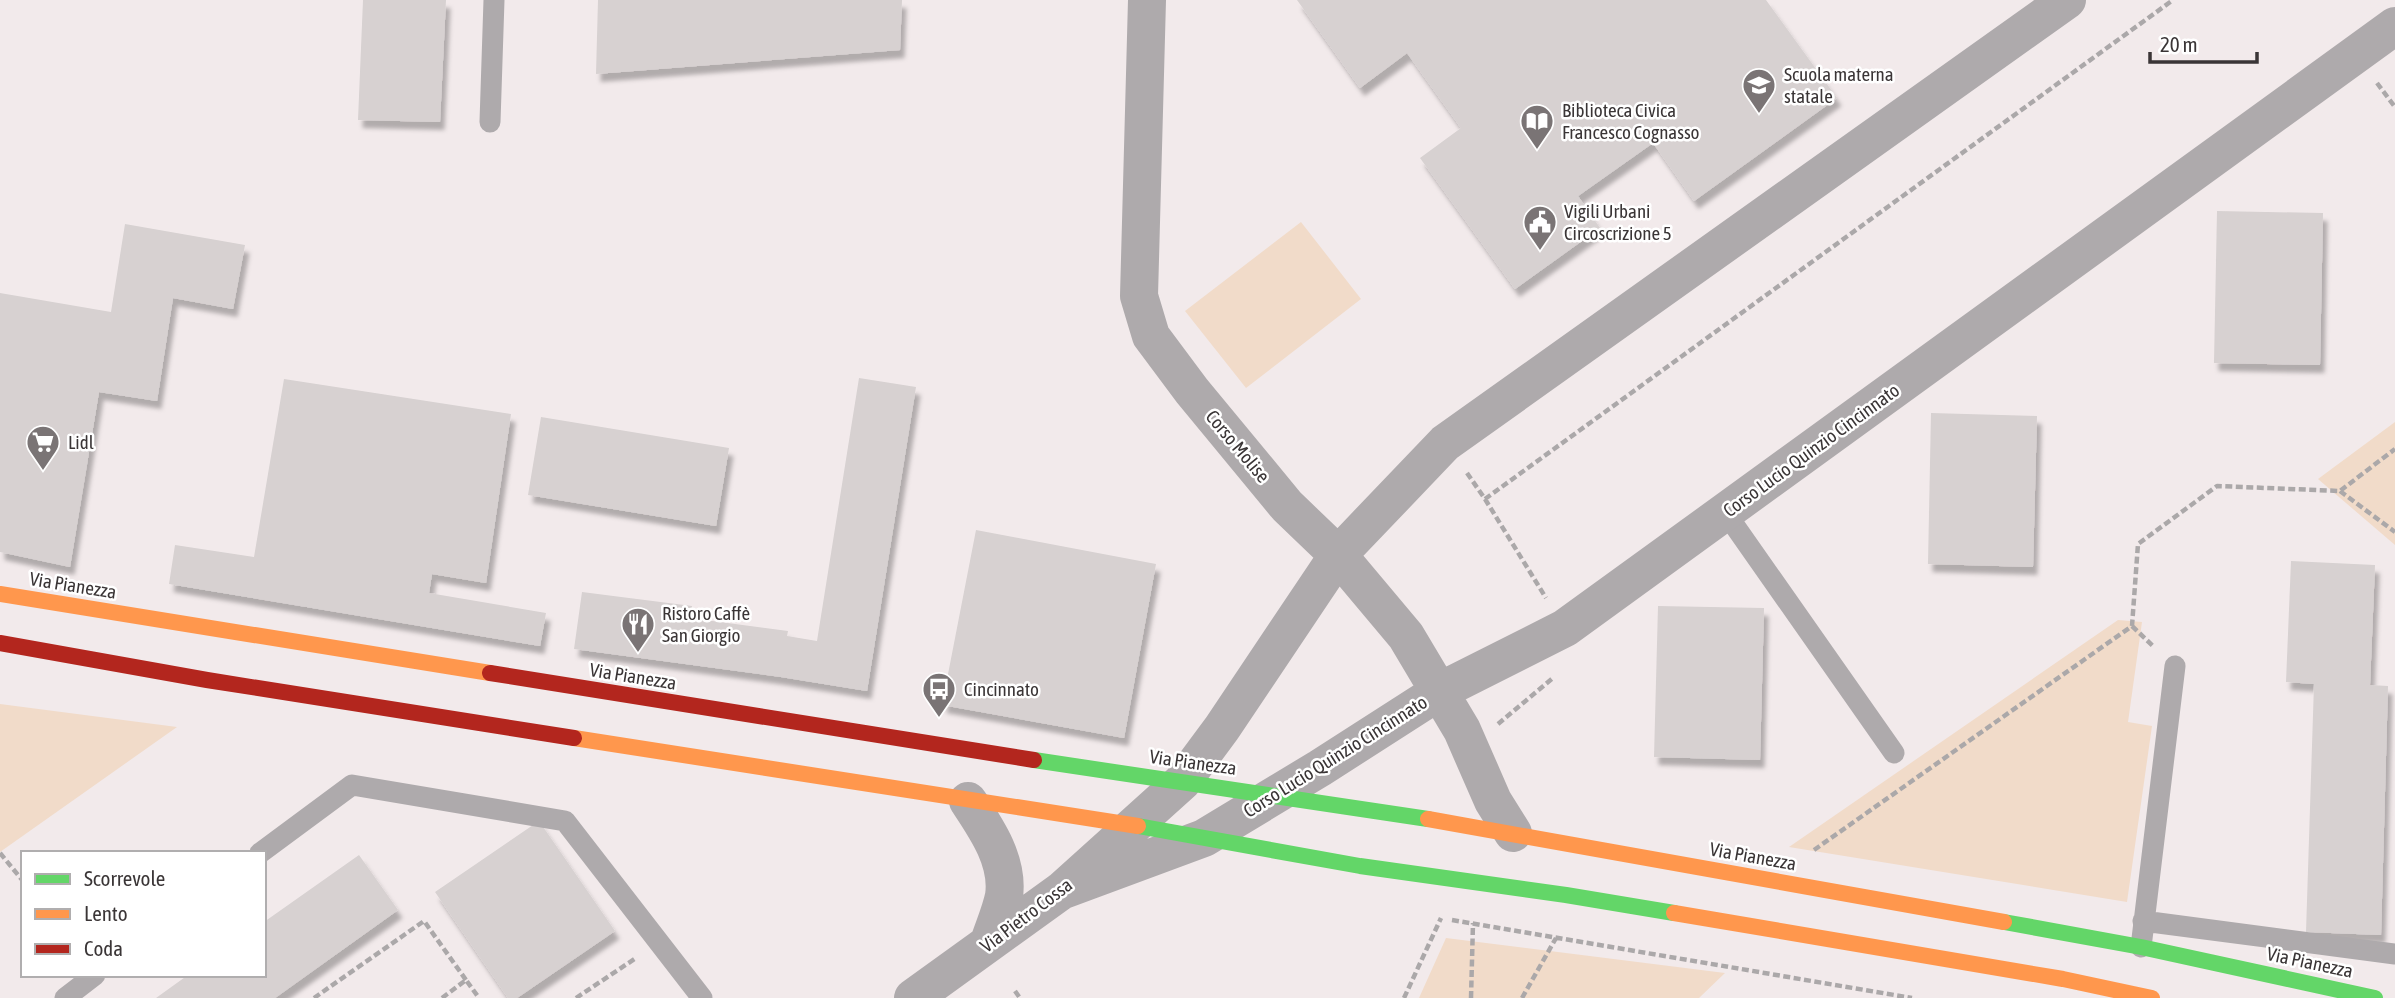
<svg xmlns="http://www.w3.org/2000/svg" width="2395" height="998" viewBox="0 0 2395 998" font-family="'Asap Condensed',sans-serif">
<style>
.green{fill:#f1dbc9}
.building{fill:#d7d1d1;filter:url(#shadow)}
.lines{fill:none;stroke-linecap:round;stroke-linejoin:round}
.path{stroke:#aba8a9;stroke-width:4.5;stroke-dasharray:7 3.5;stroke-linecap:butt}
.lane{stroke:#aeaaac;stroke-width:21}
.street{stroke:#aeaaac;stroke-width:38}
.fast{stroke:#63d668;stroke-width:16}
.slow{stroke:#ff974d;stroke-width:16}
.jam{stroke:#b3261e;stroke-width:16}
.labels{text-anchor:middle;stroke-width:5;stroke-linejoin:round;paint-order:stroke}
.poi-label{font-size:19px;fill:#3a3536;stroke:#fff;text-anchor:start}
.street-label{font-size:19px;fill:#3a3536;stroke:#fff}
</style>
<defs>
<filter id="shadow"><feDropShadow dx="4.5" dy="8" stdDeviation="2" flood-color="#0004"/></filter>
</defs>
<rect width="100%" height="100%" fill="#f2eaeb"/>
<path class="green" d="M1301,222L1361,299L1246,388L1185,311Z
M2395,422V545L2318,479Z
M2118,620L2142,622L2128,722L2152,726L2127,902L1789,847Z
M0,704L177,727L0,852Z
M1446,938L1725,973L1699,998H1419Z"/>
<path class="building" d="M363,0H446L440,122L358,120Z
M598,0H902L900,50L596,74Z
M1297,0H1766L1837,98L1694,201L1653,143L1578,196L1600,228L1515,289L1420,158L1461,128L1407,53L1360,88Z
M2217,211L2323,213L2320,365L2214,363Z
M125,224L245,245L233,309L173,298L157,401L99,392L70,567L0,552V293L111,312Z
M859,378L916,387L867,691L781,677L574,649L582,592L692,606L690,618L788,631L787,636L817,641Z
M284,379L511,414L486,583L432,574L429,593L546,613L540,646L169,584L175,545L254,557Z
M1931,413L2037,416L2033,567L1928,564Z
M541,417L729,448L716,526L528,495Z
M976,530L1156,564L1124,738L942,705Z
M2291,561L2375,565L2370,685L2388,686L2381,935L2306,932L2314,684L2286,682Z
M1658,606L1764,608L1760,760L1654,757Z
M539,821L615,931L517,998H508L435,892Z
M359,855L398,910L275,998H156L188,975H264V922Z"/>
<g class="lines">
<path class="path" d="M2377,83L2395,107
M1467,473L1485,499L2173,0
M2340,491L2395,532
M1485,499L1546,598
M2132,626L2154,647
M1498,724L1553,678
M1814,850L2132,626L2138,544L2217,486L2340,491L2395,449
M0,853L23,881
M1452,920L1912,998
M1015,991L1020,998
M314,998L424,921L466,980
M442,998L466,980L479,998
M576,998L636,958
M1404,998L1441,918
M1471,998L1473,923
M1522,998L1556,938"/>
<path class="lane" d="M490,122L494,0
M1725,512L1894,753
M260,853L352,785L565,821L702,998
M2143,921L2395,954
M2141,947L2175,666
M65,998L95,975"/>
<path class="street" d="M1147,0L1139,296L1151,336L1192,391L1287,506L1338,555L1406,636L1462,730L1493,801L1513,833
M968,801C986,828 1009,861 1004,896C1001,911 994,927 989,942
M1061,891L1204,838L1320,768L1440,691L1565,628L2395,26
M913,998L1061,891L1182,782L1222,728L1338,555L1445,443L2067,0"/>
<path class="fast" d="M1034,760L1428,819
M1138,826L1360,866L1566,895L1674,913
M2004,922L2141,947L2375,998"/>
<path class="slow" d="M0,594L490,673
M574,738L1138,826
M1428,819L2004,922
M1674,913L2063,979L2152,998"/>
<path class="jam" d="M0,643L207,680L574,738
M490,673L1034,760"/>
</g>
<defs>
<symbol id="school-pin" viewBox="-11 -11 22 30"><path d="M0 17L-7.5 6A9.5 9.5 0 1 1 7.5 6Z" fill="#7a7475" stroke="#fff"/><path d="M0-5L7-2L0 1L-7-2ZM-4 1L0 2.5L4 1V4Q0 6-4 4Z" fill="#fff"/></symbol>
<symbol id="library-pin" viewBox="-11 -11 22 30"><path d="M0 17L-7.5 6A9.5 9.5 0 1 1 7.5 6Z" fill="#7a7475" stroke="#fff"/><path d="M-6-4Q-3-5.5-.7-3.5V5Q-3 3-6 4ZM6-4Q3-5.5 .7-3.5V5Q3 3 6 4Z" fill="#fff"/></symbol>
<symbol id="civic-pin" viewBox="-11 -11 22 30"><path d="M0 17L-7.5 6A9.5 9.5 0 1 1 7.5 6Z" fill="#7a7475" stroke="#fff"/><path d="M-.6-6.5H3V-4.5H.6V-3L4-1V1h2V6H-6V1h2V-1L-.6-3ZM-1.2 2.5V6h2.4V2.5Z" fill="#fff"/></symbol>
<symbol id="supermarket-pin" viewBox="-11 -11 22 30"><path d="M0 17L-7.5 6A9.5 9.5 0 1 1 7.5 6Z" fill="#7a7475" stroke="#fff"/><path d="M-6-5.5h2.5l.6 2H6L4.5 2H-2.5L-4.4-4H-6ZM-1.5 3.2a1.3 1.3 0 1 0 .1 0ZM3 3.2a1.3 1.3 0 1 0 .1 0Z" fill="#fff"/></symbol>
<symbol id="restaurant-pin" viewBox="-11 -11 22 30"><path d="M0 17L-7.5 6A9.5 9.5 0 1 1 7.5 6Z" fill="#7a7475" stroke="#fff"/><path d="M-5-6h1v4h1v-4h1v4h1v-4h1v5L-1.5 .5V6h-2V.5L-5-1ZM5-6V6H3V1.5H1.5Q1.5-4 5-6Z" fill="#fff"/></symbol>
<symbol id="bus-pin" viewBox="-11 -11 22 30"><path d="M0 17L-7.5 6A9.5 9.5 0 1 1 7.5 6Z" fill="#7a7475" stroke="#fff"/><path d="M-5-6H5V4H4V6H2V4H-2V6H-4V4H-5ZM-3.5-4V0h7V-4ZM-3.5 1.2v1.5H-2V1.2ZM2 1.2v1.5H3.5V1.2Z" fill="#fff"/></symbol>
</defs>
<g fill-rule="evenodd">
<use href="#school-pin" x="1740" y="66" width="38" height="52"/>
<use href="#library-pin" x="1518" y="102" width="38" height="52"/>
<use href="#civic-pin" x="1521" y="203" width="38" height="52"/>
<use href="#supermarket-pin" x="24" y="423" width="38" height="52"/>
<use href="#restaurant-pin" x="619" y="605" width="38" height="52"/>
<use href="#bus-pin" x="920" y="670" width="38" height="52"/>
</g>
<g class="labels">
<g class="poi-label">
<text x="1784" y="81">Scuola materna<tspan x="1784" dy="22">statale</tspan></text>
<text x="1562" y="117">Biblioteca Civica<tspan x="1562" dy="22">Francesco Cognasso</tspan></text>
<text x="1564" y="218">Vigili Urbani<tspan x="1564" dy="22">Circoscrizione 5</tspan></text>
<text x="68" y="449">Lidl</text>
<text x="662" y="620">Ristoro Caffè<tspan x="662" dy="22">San Giorgio</tspan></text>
<text x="964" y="696">Cincinnato</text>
</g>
<g class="street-label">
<text transform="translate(1238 446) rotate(50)" y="7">Corso Molise</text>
<text transform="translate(1811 450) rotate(-36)" y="7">Corso Lucio Quinzio Cincinnato</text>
<text transform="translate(73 585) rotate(9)" y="7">Via Pianezza</text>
<text transform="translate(633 676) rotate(9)" y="7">Via Pianezza</text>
<text transform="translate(1335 756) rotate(-32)" y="7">Corso Lucio Quinzio Cincinnato</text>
<text transform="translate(1193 762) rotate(8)" y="7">Via Pianezza</text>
<text transform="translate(1753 856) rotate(10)" y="7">Via Pianezza</text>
<text transform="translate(1026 915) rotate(-37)" y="7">Via Pietro Cossa</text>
<text transform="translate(2310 962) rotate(12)" y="7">Via Pianezza</text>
</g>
</g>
<rect x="21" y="851" width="245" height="126" fill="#ffffff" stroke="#b0aeaf" stroke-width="2"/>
<rect x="35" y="874" width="35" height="10" fill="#63d668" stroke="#b0aeaf" stroke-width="2"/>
<text x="84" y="886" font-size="21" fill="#3a3536">Scorrevole</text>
<rect x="35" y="909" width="35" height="10" fill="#ff974d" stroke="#b0aeaf" stroke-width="2"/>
<text x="84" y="921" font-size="21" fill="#3a3536">Lento</text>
<rect x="35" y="944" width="35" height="10" fill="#b3261e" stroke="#b0aeaf" stroke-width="2"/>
<text x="84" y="956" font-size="21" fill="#3a3536">Coda</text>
<path d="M2150 52v10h107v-10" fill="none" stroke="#3a3536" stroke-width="3.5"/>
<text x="2160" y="52" font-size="21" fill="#3a3536" stroke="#ffffff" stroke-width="5" paint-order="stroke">20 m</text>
</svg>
